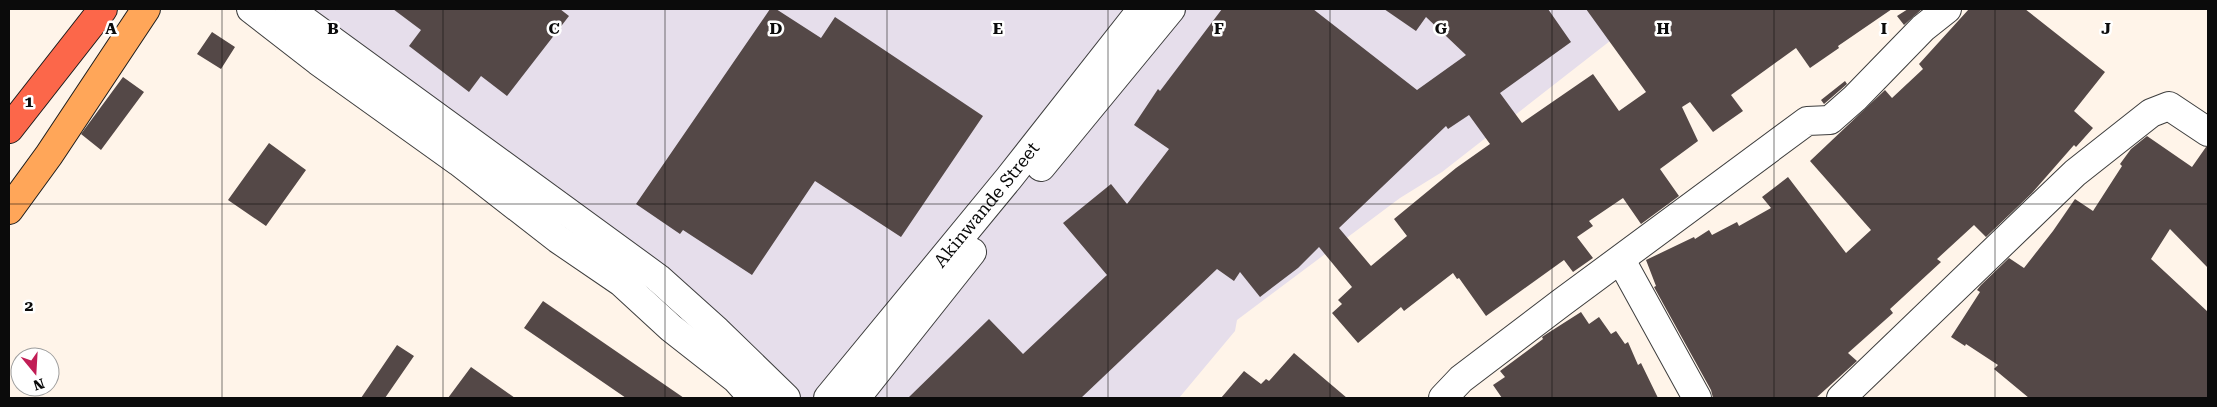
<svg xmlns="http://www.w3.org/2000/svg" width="2217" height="407" viewBox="0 0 2217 407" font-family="'Roboto Serif',serif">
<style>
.industrial{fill:#e6deeb}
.building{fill:#544847;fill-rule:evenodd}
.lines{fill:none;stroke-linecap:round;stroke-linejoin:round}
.minor-casing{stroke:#3e3e3e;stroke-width:30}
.major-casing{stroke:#1c1c1c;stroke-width:30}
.highway-casing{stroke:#1c1c1c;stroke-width:30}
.minor{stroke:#fff;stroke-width:28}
.major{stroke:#ffa659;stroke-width:28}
.highway{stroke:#fc674a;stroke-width:28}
.grid{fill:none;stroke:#0b0b0b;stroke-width:1;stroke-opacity:0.55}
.labels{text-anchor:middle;stroke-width:5;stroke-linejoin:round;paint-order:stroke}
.street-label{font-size:18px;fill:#0b0b0b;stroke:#fff}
.grid-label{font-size:16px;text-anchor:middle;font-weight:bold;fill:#0b0b0b;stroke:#fff;stroke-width:5;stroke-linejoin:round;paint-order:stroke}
</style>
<rect width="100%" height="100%" fill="#fff4e9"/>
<path class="industrial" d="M277,9H1651L1442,172L1400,198L1237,320L1235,331L1179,398H759Z"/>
<path class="building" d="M393,9H560L569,16L507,96L481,76L469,92L409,46L421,30Z
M770,9H776L821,38L835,17L983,116L901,237L815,181L752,275L683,230L680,234L636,204Z
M1222,9H1313L1417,90L1466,55L1426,17L1416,31L1384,9H1548L1571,42L1500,93L1522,123L1593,74L1619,111L1646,92L1586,9H1892L1838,46L1839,48L1810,68L1796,48L1731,95L1743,111L1713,132L1690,102L1682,107L1698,141L1660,169L1679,196L1641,224L1623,198L1589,221L1593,226L1577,237L1593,258L1573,272L1564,260L1486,316L1459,278L1457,279L1453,273L1404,311L1401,307L1358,343L1332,313L1342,304L1338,300L1352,287L1319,247L1298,268L1260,297L1240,272L1234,281L1217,269L1081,398H908L989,319L1023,354L1107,275L1063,223L1111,184L1127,204L1169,149L1134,125L1158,89L1160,91ZM1469,115L1490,144L1456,168L1394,219L1407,236L1371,266L1339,228L1446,126L1448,129Z
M1908,9H1922L1904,25L1897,16Z
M1969,9H2025L2105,72L2074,111L2093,128L2076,147L2074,145L2032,193L1986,237L1974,225L1937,259L1941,262L1890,309L1893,313L1848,353L1857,361L1816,398H1713L1711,390L1654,287L1656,286L1646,260L1694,237L1695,239L1709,230L1712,235L1737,222L1739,226L1771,208L1762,197L1788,177L1846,253L1871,230L1810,161L1885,90L1892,98L1923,69L1919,64Z
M212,32L235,47L221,69L197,54Z
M123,77L144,92L101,150L81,134Z
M1845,81L1847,84L1824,104L1821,100Z
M2147,136L2192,167L2206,147H2208V268L2170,229L2151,259L2208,312V398H2029L1994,369L1998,365L1966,344L1965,346L1951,337L1980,292L1977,290L1981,285L2009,258L2024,268L2053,231L2075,199L2093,211L2122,166L2120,164L2131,149Z
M269,143L306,170L266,226L228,200Z
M543,301L684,398H626L524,328Z
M1581,312L1589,324L1599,317L1611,334L1616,331L1625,344L1628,342L1638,365L1641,363L1658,398H1502L1493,385L1505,377L1500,371L1543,339L1542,337L1548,333Z
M397,345L414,356L385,398H361Z
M1294,353L1347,398H1221L1244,371L1261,384L1266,379L1269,381Z
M471,367L515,398H448Z"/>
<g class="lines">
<defs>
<g id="minor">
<path d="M251,9L318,61L459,162L558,239L621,282L671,328L736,379L753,398"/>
<path d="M289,9L658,278L717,331L786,398"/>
<path d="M1041,167L1171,9"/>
<path d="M1621,260L1697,398"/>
<path id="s1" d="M828,398L1009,178L1142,9"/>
<path d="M856,398L972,252"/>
<path d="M1443,398L1461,379L1561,303L1807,121L1830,120L1855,98L1923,28L1947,9"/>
<path d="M1841,398L2075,173L2151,113L2169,106L2208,132"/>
</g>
<path id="major" d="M9,210L49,155L146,9"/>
<path id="highway" d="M9,129L103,9"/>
</defs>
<use href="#minor" class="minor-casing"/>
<use href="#major" class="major-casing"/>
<use href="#highway" class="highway-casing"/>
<use href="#minor" class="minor"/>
<use href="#major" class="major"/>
<use href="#highway" class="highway"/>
</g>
<path class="grid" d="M222,9V398M443,9V398M665,9V398M887,9V398M1108,9V398M1330,9V398M1552,9V398M1774,9V398M1995,9V398M9,204H2208"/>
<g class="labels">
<g class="street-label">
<text dy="6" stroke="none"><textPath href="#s1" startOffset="250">Akinwande Street</textPath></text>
</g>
</g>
<g class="grid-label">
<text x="111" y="34">A</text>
<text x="333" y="34">B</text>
<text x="554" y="34">C</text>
<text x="776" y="34">D</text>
<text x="998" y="34">E</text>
<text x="1219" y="34">F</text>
<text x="1441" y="34">G</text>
<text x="1663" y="34">H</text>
<text x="1884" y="34">I</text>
<text x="2106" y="34">J</text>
<text x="29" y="107">1</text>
<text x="29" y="311">2</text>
</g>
<rect width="2217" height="407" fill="none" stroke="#0b0b0b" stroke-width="20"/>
<g transform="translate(35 372) rotate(162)"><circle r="24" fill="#ffffff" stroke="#9d9d9d"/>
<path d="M0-4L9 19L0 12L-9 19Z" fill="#c11d55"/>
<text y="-8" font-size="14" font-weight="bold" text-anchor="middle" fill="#0b0b0b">N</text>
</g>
</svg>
